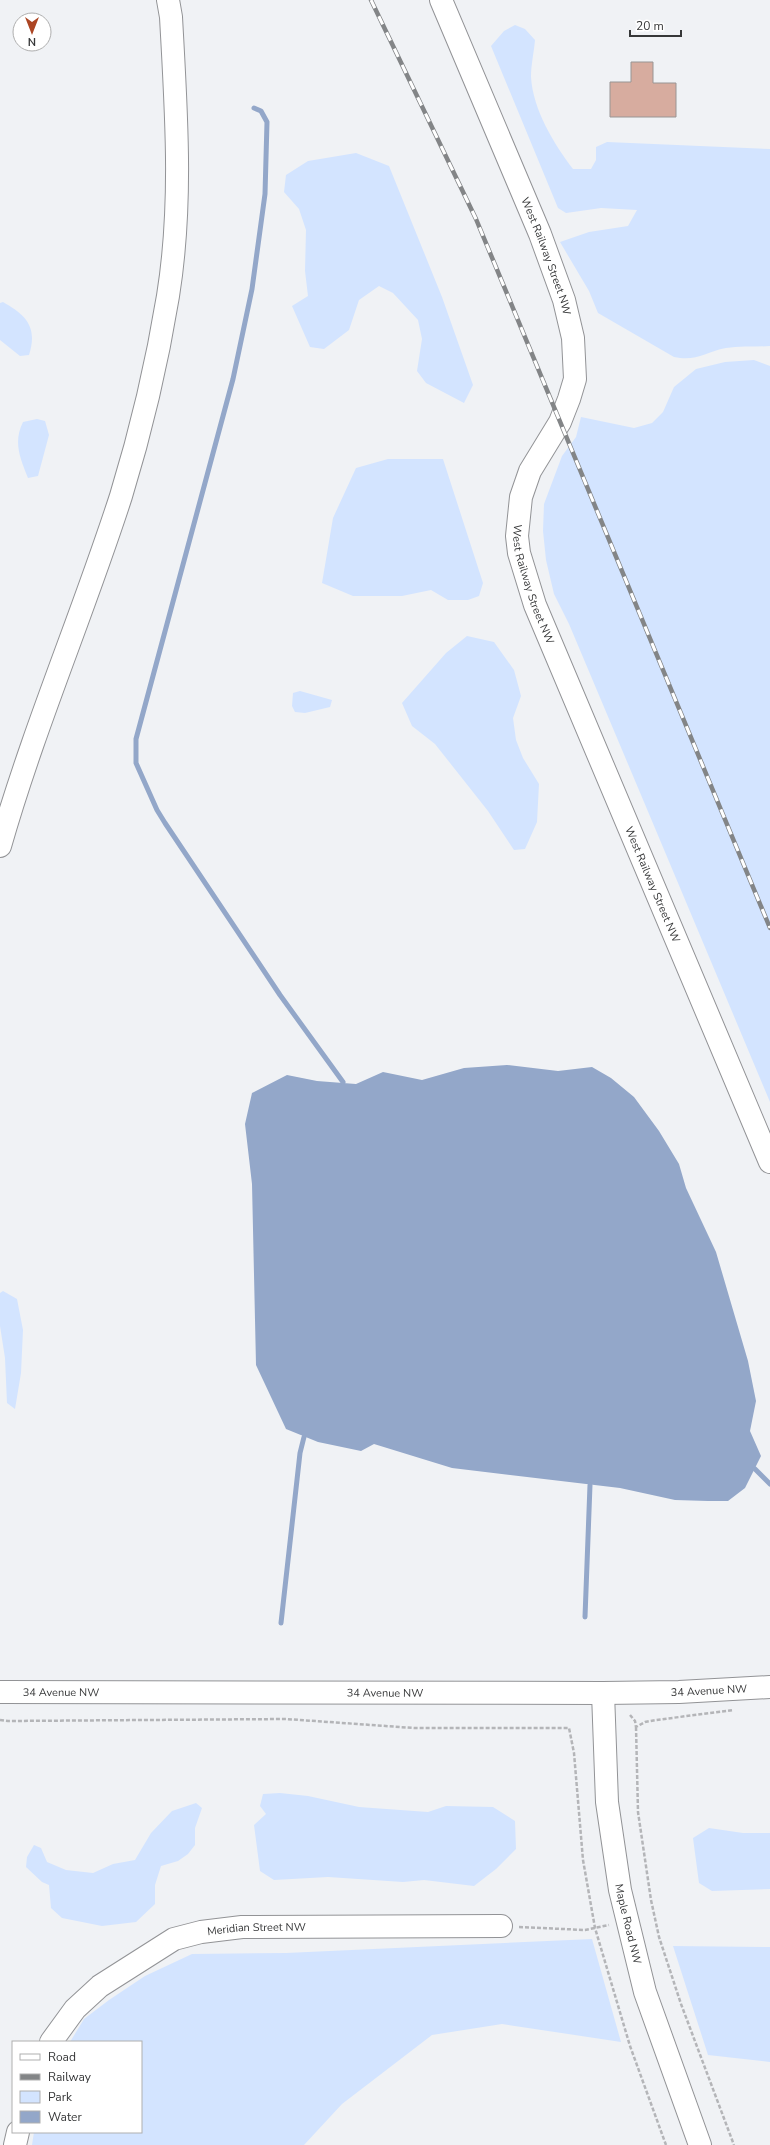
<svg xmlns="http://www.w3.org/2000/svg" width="770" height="2145" viewBox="0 0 770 2145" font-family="'Nunito Sans',sans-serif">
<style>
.green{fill:#d3e4ff}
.water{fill:#93a7c9}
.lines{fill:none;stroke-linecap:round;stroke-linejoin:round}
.stream{stroke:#93a7c9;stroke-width:5}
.building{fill:#d7ac9f;stroke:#989594}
.minor-casing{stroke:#929396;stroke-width:24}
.highway-casing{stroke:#929396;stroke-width:24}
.path{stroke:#b4b5b8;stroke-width:2.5;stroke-dasharray:4 2;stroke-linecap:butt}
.minor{stroke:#fff;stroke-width:22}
.highway{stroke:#fff;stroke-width:22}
.rail-casing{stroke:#838587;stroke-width:4.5}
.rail{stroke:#fff;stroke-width:3;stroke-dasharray:9;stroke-linecap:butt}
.labels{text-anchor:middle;stroke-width:3.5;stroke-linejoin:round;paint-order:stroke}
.street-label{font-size:11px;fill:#363738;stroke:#fff}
</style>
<rect width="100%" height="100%" fill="#f0f2f5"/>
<path class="green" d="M515,25L525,29L535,40C534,52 531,65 531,77C533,110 554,144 573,169H591L596,160V147L607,142L770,149V346C756,347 740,346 726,348C705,352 696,362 674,357L598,313L589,291L560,242L589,232L628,226L637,210L601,208L566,213L558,208L491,46L504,31Z
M356,153L389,166L442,297L473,385L464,403L426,383L417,371L422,339L418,320L393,293L379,286L359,300L349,330L324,349L310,347L292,306L308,296L305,271L306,230L299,209L284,192L286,175L308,161Z
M3,302C26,315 38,327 29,355L20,356L0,340V303Z
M754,360L770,366V1102L644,802L569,624L554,594L546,560L543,531L544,504L562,456L576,437L581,417L634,428L652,423L663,412L674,387L696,369L725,362Z
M37,419L45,421L49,435L38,476L28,478C20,458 13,442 23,422Z
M388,459H443L483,583L479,596L468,600H448L431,590L402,596H353L322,583L333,518L356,468Z
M467,636L494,642L514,670L521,696L513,718L516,740L523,758L539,784L537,822L525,849L514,850L488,811L435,744L412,726L402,703L446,653Z
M300,691L332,700L330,707L305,713L295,712L292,706L293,693Z
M3,1291L17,1299L23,1330L21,1373L15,1409L7,1403L5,1358L0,1326V1293Z
M280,1793L308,1796L359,1807L428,1812L446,1806L493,1807L515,1821L516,1849L496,1869L474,1886L424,1880L403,1882L328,1877L274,1880L260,1871L254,1825L266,1814L260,1806L263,1794Z
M196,1803L202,1808L195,1828V1845L188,1854L178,1861L161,1866L155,1885V1904L136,1922L102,1926L62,1918L51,1908L49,1885L42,1882L26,1867L27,1857L34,1845L41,1848L47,1862L66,1870L93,1873L113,1864L135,1860L151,1833L172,1811Z
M709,1828L743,1833H770V1889L712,1891L699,1883L693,1838Z
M592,1939L621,2042L502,2024L432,2035L342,2104L304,2145H32L34,2132H141V2042H70L84,2019L109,2000L145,1976L192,1954L286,1953Z
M673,1946L770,1947V2062L708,2055Z"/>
<path class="water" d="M507,1065L558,1071L592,1067L611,1078L634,1097L659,1131L679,1164L686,1188L716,1252L748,1361L756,1401L750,1431L761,1456L745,1488L728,1501H708L675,1500L620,1488L452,1468L374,1444L361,1451L318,1442L286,1429L256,1365L252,1184L245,1124L252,1093L287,1075L317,1081L356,1084L383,1072L422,1080L464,1068Z"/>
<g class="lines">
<path class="stream" d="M254,108L261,111L267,122L265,194L252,289L233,379L136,739V763L157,810L165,823L280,995L343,1082
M755,1469L770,1484
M585,1617L590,1485
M281,1623L300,1453L304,1437"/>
</g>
<path class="building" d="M631,62H653V83H676V117H610V82H631Z"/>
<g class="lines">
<defs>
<g id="minor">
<path id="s1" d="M441,0L540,234L564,300L573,338L575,379L569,399L560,422L530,471L521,497L517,536L519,553L535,605L770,1162"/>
<path id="s2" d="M0,1692L603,1693L679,1692L770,1687"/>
<path id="s3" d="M603,1693L607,1802L620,1890L645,1992L700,2145"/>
<path id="s4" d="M51,2042L75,2009L100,1986L174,1939L201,1932L242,1927L501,1926"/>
<path d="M15,2145L18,2132"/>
</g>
<path id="highway" d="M0,846C34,727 83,614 121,496C141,431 157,363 168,296C183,203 176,109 171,17L168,0"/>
</defs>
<use href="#minor" class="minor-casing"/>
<use href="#highway" class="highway-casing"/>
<path class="path" d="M630,1715L635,1721L636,1727L645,1722L656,1720L734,1710
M0,1720L8,1721L286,1719L414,1728H569L574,1753L583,1860L595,1928L630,2046L666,2145
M636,1727L638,1812L651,1900L659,1937L681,2004L734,2145
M519,1927L585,1930L609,1925"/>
<use href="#minor" class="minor"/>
<use href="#highway" class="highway"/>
<defs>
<path id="rail" d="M371,0L476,219L770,928"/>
</defs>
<use href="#rail" class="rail-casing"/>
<use href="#rail" class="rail"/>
</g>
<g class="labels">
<g class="street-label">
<text dy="4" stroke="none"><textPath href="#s1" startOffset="277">West Railway Street NW</textPath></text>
<text dy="4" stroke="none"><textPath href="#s1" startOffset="625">West Railway Street NW</textPath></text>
<text dy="4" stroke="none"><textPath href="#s1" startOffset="949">West Railway Street NW</textPath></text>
<text dy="4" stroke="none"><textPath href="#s2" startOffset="709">34 Avenue NW</textPath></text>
<text dy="4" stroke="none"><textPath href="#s2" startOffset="61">34 Avenue NW</textPath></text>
<text dy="4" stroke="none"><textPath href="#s2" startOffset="385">34 Avenue NW</textPath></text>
<text dy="4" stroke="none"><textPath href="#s3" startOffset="233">Maple Road NW</textPath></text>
<text dy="4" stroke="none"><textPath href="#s4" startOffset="246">Meridian Street NW</textPath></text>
</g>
</g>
<rect x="12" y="2041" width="130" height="92" fill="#ffffff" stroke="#afafaf"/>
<rect x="20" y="2054" width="20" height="6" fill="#ffffff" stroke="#afafaf"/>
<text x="48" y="2061" font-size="12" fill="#363738">Road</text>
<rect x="20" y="2074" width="20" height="6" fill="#838587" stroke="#afafaf"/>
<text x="48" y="2081" font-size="12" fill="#363738">Railway</text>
<rect x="20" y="2091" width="20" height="12" fill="#d3e4ff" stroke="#afafaf"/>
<text x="48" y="2101" font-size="12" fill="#363738">Park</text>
<rect x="20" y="2111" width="20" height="12" fill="#93a7c9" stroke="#afafaf"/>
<text x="48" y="2121" font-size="12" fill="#363738">Water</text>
<g transform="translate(32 32) rotate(180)"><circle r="19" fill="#ffffff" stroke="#afafaf"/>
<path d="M0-3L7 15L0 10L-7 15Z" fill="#ac4523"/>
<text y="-6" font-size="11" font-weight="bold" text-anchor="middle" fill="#363738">N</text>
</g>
<path d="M630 30v6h51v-6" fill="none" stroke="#363738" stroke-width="2"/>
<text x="636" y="30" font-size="12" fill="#363738" stroke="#ffffff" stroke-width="3" paint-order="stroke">20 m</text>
</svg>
